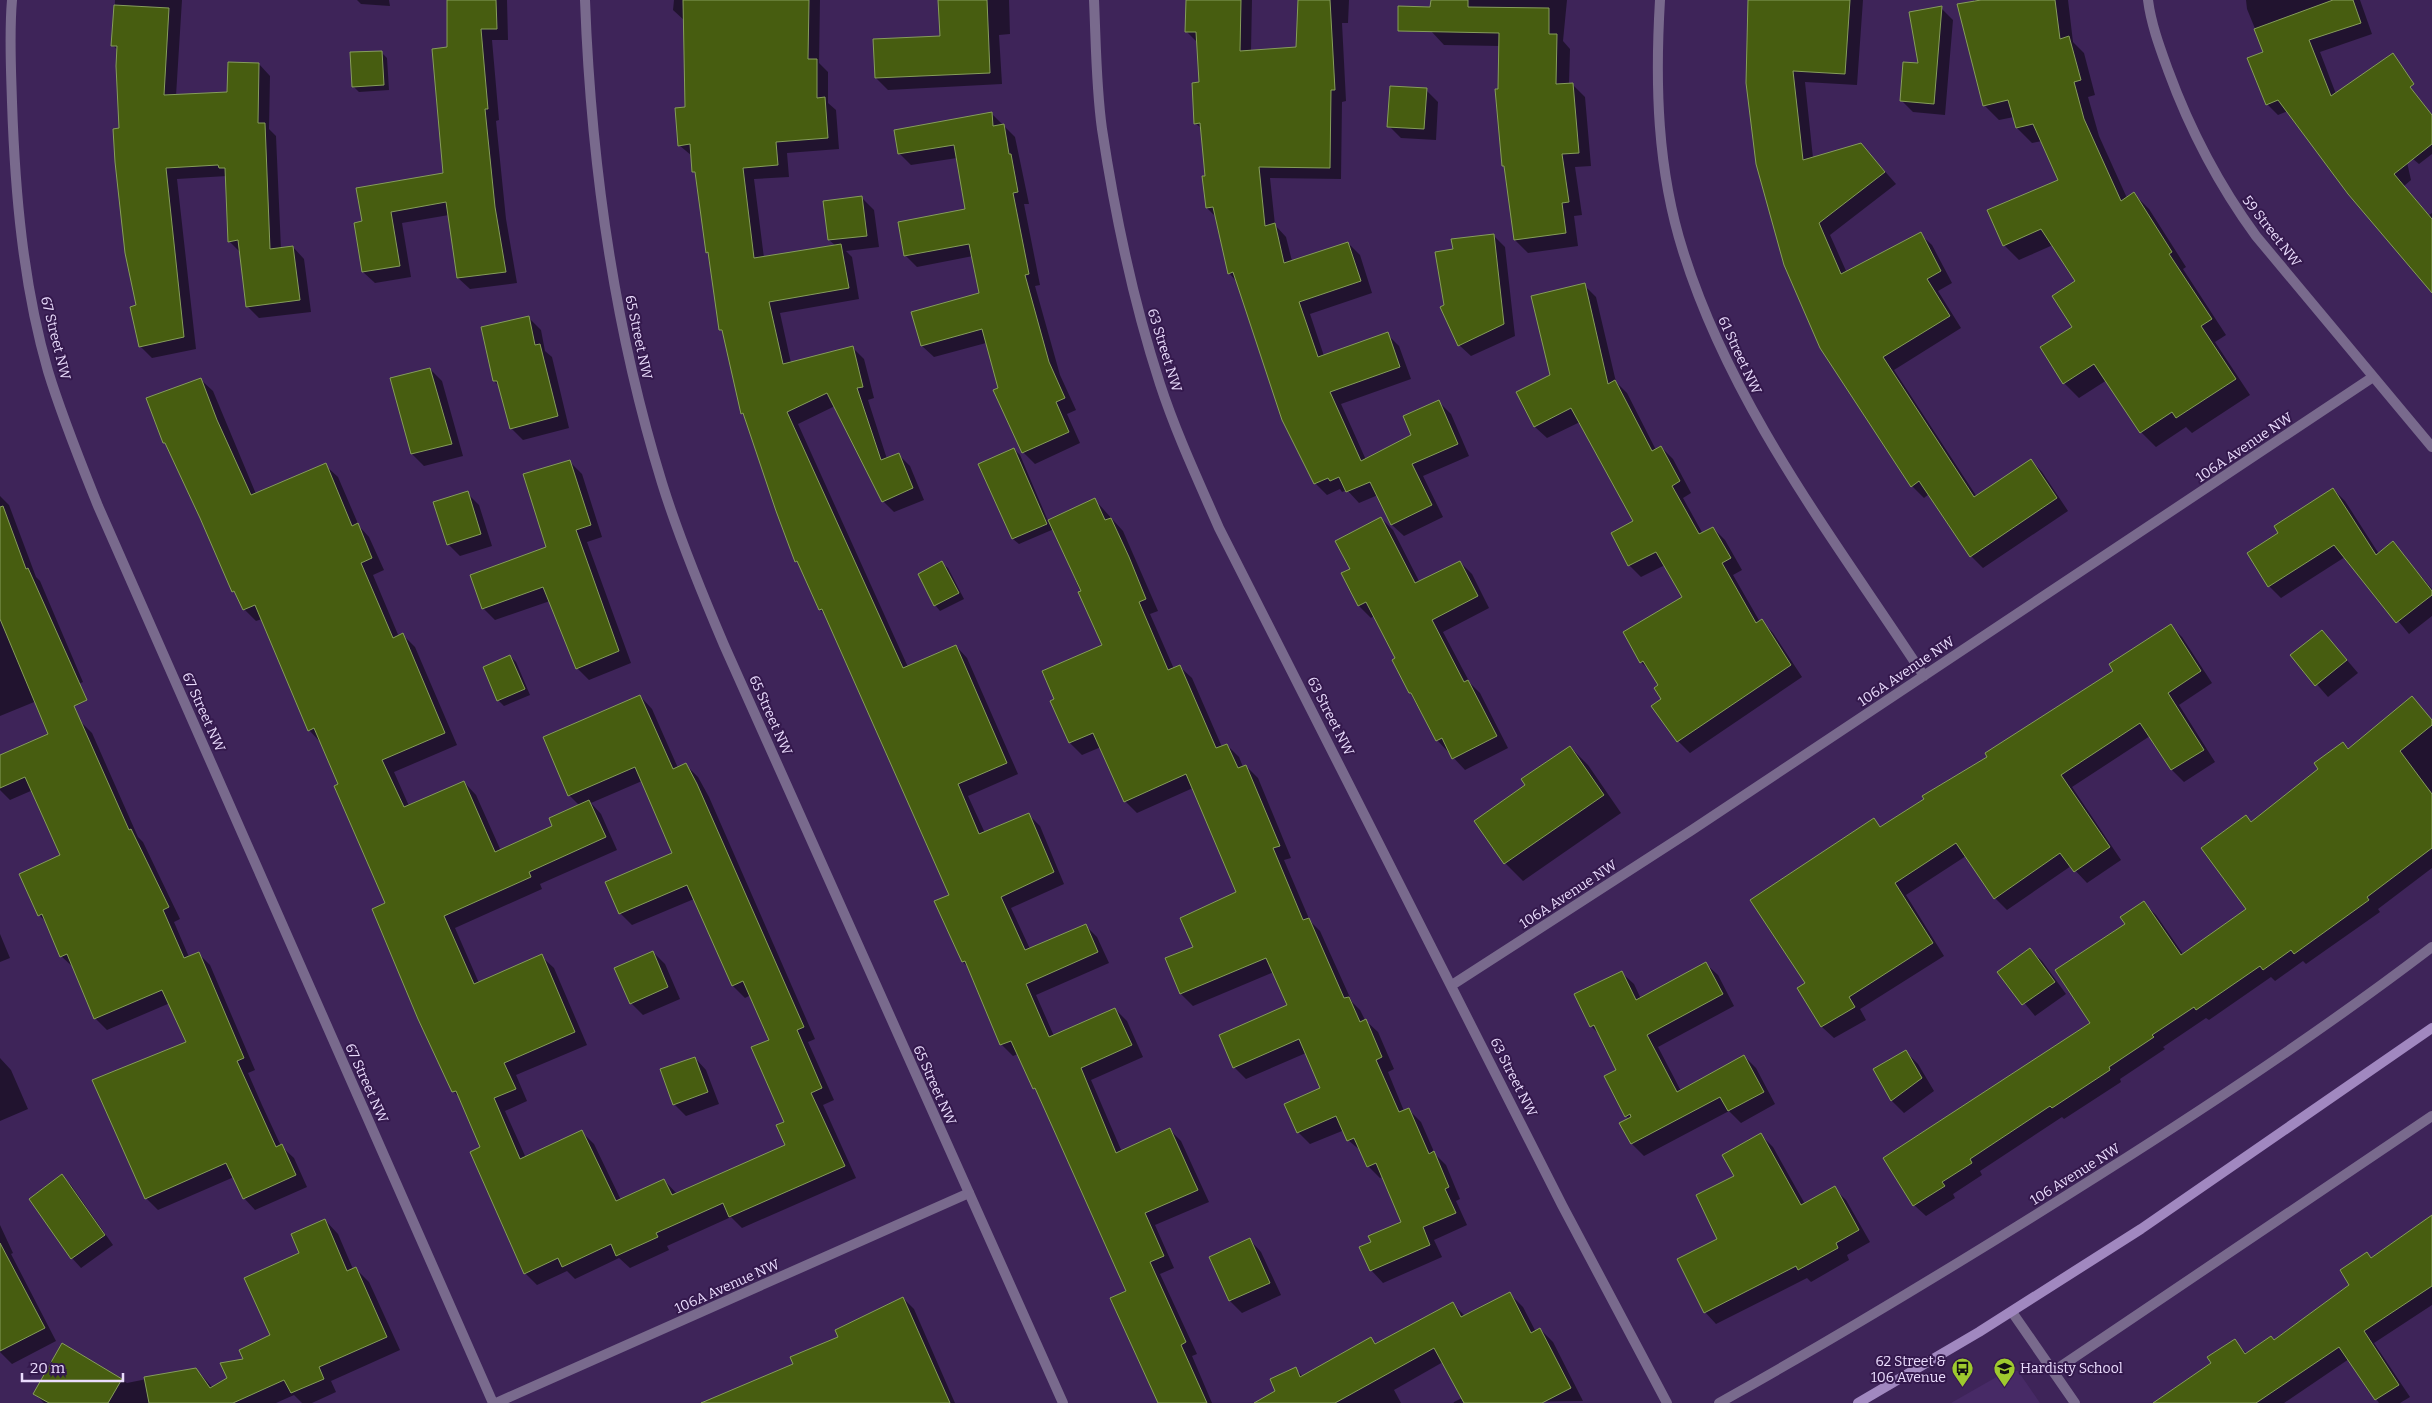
<svg xmlns="http://www.w3.org/2000/svg" width="2432" height="1403" viewBox="0 0 2432 1403" font-family="Bitter,serif">
<style>
.built{fill:#472a66}
.shadow{fill:#0007;fill-rule:evenodd}
.building{fill:#475d10;stroke:#869d5b}
.lines{fill:none;stroke-linecap:round;stroke-linejoin:round}
.minor{stroke:#796a8d;stroke-width:10}
.tertiary{stroke:#796a8d;stroke-width:10}
.secondary{stroke:#a188c0;stroke-width:10}
.labels{text-anchor:middle;stroke-width:4;stroke-linejoin:round;paint-order:stroke}
.street-label{font-size:14px;fill:#eadcfd;stroke:#34194d}
.poi-label{font-size:14px;fill:#eadcfd;stroke:#34194d;text-anchor:end}
</style>
<rect width="100%" height="100%" fill="#3e2459"/>
<path class="built" d="M2007,1371H2018L2040,1403H1951Z"/>
<path class="shadow" d="M115,0H182L176,96L228,93L259,64L270,76L269,129L276,136L281,249L293,247L304,259L311,312L259,318L247,306L240,252L229,241L227,176L177,179L196,349L152,358L140,346L120,129L118,51L113,45Z
M357,0H389L390,6L361,4Z
M448,0H507L508,40H492L499,120L496,121L506,219L517,283L470,289L458,278L449,215L402,223L411,277L375,283L363,272L355,224L363,222L444,174L449,48Z
M674,0H820L819,63L828,72V103L836,110L839,149L787,153L789,177L754,179L764,258L836,246L829,240L862,198L874,210L879,247L846,251L852,257L859,299L780,313L791,363L852,347L864,359L874,398L868,400L887,459L898,454L910,466L924,500L894,512L883,501L835,406L798,424L908,667L956,646L967,658L1018,774L968,796L985,833L1029,815L1040,826L1064,884L1011,908L1030,949L1085,925L1097,937L1109,963L1036,995L1054,1036L1115,1009L1127,1021L1143,1057L1091,1080L1122,1152L1170,1130L1181,1141L1209,1202L1155,1225L1174,1268L1160,1274L1197,1354L1192,1356L1212,1403H1159L1127,1292L1039,1094L1034,1088L1018,1054L1013,1056L1001,1044L968,967L963,962L936,902L950,895L827,616L820,610L800,565L796,561L777,511L746,417L742,413L724,333L721,330L692,156L679,145L686,108L685,21L673,10Z
M939,0H1009L1010,34L999,35L1002,84L888,90L876,78L941,37Z
M1187,0H1252L1251,51L1297,49L1300,0H1349L1348,23H1342L1346,101L1342,102L1341,179L1270,178L1275,225L1286,237L1292,261L1348,243L1360,255L1372,293L1310,314L1324,356L1387,334L1399,346L1411,379L1341,404L1366,460L1413,436L1439,402L1451,414L1469,456L1423,476L1443,517L1404,536L1392,525L1378,495L1359,503L1347,490L1342,492L1340,489L1327,495L1315,483L1237,282L1229,273L1216,217L1207,208V177L1202,129L1195,123L1201,84L1198,43L1186,31Z
M1432,0H1567L1563,41L1570,49L1569,84H1572L1585,97L1591,166L1575,167L1582,215L1574,216L1578,246L1528,253L1515,240L1499,90L1500,46L1444,45L1431,31Z
M1750,0H1863L1857,85L1805,82L1813,158L1861,144L1896,184L1830,235L1847,273L1920,234L1932,245L1952,283L1938,291L1961,328L1894,370L1977,497L2031,460L2042,472L2068,511L1983,568L1971,556L1929,494L1924,498L1912,486L1821,347Z
M1974,0H2068L2073,42L2084,53L2095,95L2088,97L2099,136L2127,198L2134,194L2149,209L2186,267L2183,269L2226,335L2215,342L2250,395L2192,433L2186,427L2156,447L2141,432L2107,380L2079,398L2064,383L2074,327L2076,281L2053,245L2019,260L2004,245L2060,180L2042,141L2032,143L2017,128L2014,117L1999,120L1984,105Z
M2246,0H2360L2372,34L2320,52L2336,94L2388,77L2411,180L2404,186L2429,215L2432,213V271L2288,111L2278,115L2267,104L2265,53L2247,9Z
M1941,8L1953,20L1945,115L1913,112L1901,100L1919,65Z
M381,52L387,58L389,90L359,92L353,86Z
M1426,90L1438,102L1436,140L1401,138L1389,126Z
M2414,93L2432,115V154L2419,164L2413,159Z
M992,114L1015,137L1029,204H1024L1040,285L1035,286L1060,375L1076,410L1067,414L1080,443L1035,464L1023,452L1000,389L986,343L934,357L922,346L980,294L973,256L917,267L905,255L966,210L957,158L911,165L899,153Z
M1493,235L1505,247L1515,336L1471,356L1459,345L1445,306L1454,250Z
M1584,285L1596,297L1616,382L1627,393L1656,450L1661,447L1673,459L1691,493L1683,498L1703,534L1713,528L1725,540L1742,570L1733,575L1760,622L1762,621L1773,633L1802,677L1690,753L1678,741L1662,699L1660,686L1652,673L1641,662L1684,598L1665,565L1641,577L1629,565L1635,522L1580,422L1547,438L1535,427Z
M529,318L541,330L545,351L552,357L569,428L523,440L511,428L499,386L494,381Z
M430,369L442,381L463,456L424,466L412,454L403,418Z
M200,379L213,391L256,494L325,465L338,477L359,526L369,537L384,570L373,575L399,637L403,635L415,647L457,745L394,772L409,806L464,782L476,795L501,851L554,827L580,806L569,795L640,696L652,709L678,768L686,765L698,777L709,797L815,1039L808,1042L834,1100L823,1105L856,1178L742,1228L731,1217L667,1246L669,1250L630,1268L619,1258L575,1279L567,1271L537,1285L525,1273L482,1148L460,1098L453,1091L386,904L340,784L321,743L309,730L262,619L256,621L244,609L238,596L233,591L169,447L164,443ZM642,781L674,854L620,913L632,925L694,899L733,986L745,998L751,995L771,1040L785,1122L787,1145L677,1194L664,1180L621,1200L594,1144L582,1132L526,1158L505,1111L527,1101L516,1075L587,1045L554,968L541,956L479,983L455,928L542,889L540,884L617,850L601,814L591,803Z
M1014,449L1020,455L1048,521L1095,500L1123,531L1158,611L1150,614L1174,669L1179,666L1192,678L1222,747L1227,745L1239,757L1243,767L1246,766L1258,778L1291,858L1284,860L1310,921L1320,931L1352,1002L1360,1010L1365,1020L1378,1032L1394,1069L1388,1072L1404,1111L1408,1109L1421,1122L1435,1154L1446,1165L1460,1199L1456,1201L1467,1225L1434,1240L1442,1257L1383,1283L1371,1270L1373,1243L1403,1223L1383,1177L1380,1178L1368,1166L1362,1152L1348,1140L1342,1131L1310,1144L1298,1132L1322,1089L1306,1053L1246,1079L1234,1067L1289,1006L1274,972L1193,1006L1181,994L1166,959L1195,947L1237,892L1193,788L1137,813L1125,801L1101,747L1082,755L1070,743L1056,700L1103,646L1054,529L1019,544L1013,539L980,465Z
M570,462L582,474L602,537L587,542L631,663L589,680L577,668L550,601L495,620L483,608L547,547Z
M2333,489L2345,501L2379,554L2393,543L2432,589V616L2409,634L2345,557L2281,598L2269,586L2280,533Z
M467,493L479,505L492,546L460,556L448,544Z
M0,496L9,505L36,577L40,581L83,682L0,716Z
M1381,518L1393,530L1420,583L1460,562L1472,574L1489,608L1443,632L1470,683L1480,693L1508,748L1465,770L1437,740L1410,693L1397,659L1374,616L1371,618L1359,606L1342,574L1351,569Z
M942,563L948,568L964,599L940,611L935,605Z
M2170,625L2182,637L2212,683L2179,705L2215,762L2184,782L2172,770L2150,736L2072,787L2121,860L2087,883L2071,866L2007,910L1995,898L1966,856L1906,895L1944,956L1860,1009L1866,1020L1834,1038L1822,1027L1799,988L1806,984L1874,820L1882,828L2114,671Z
M2322,631L2358,673L2328,697L2292,656Z
M510,656L516,662L530,695L504,706L498,700Z
M2412,698L2432,720V868L2378,909L2380,912L2306,964L2303,961L2275,981L2271,977L2209,1020L2206,1018L2163,1047L2165,1049L2120,1079L2121,1082L2064,1119L2062,1117L1980,1171L1982,1175L1953,1194L1955,1198L1926,1216L1914,1205L2091,1023L2127,925L2144,903L2156,915L2183,954L2248,910L2245,816L2252,822L2319,769L2343,743L2349,749Z
M80,721L92,733L138,837L143,842L180,919L174,922L189,957L198,953L210,965L255,1070L248,1073L262,1105L281,1146L294,1158L307,1187L255,1210L244,1198L234,1177L158,1210L146,1198L188,1043L170,1003L107,1030L95,1018L74,968L61,956L47,923L39,915L62,856L33,790L10,800L0,790V757Z
M1570,747L1588,765L1621,813L1523,881L1505,863L1527,786Z
M0,934L10,958L0,962Z
M2030,950L2042,961L2066,994L2035,1016L1999,972Z
M653,952L665,964L680,999L643,1015L631,1003Z
M1706,964L1718,975L1734,1006L1658,1047L1681,1091L1744,1056L1756,1068L1775,1104L1741,1123L1729,1111L1644,1156L1632,1144L1621,1123L1629,1119L1626,1116L1617,1071L1600,1035L1591,1026L1622,973L1634,984L1641,999Z
M1906,1052L1918,1064L1934,1091L1904,1113L1892,1101L1874,1070Z
M0,1058L11,1070L28,1109L0,1121Z
M695,1058L706,1070L719,1104L686,1116L674,1104Z
M1761,1135L1773,1147L1805,1204L1834,1188L1846,1200L1870,1242L1847,1255L1849,1260L1811,1282L1807,1278L1716,1324L1705,1312L1719,1239L1736,1176Z
M62,1176L71,1185L113,1245L81,1268L72,1258Z
M2432,1216V1305L2374,1343L2410,1397L2400,1403H2379L2349,1359L2284,1403H2155L2213,1363L2234,1340L2247,1354L2274,1341L2351,1286L2367,1254L2372,1259Z
M325,1220L338,1234L353,1269H356L369,1282L400,1350L331,1381L336,1392L312,1403H302L294,1395L276,1403H44L34,1393L63,1345L127,1383L196,1369L213,1388L229,1379L245,1360L271,1336L301,1254Z
M0,1225L13,1253L11,1254L56,1341L12,1364L0,1352Z
M1250,1240L1261,1252L1281,1295L1242,1313L1230,1301L1210,1258Z
M1510,1294L1523,1307L1536,1332L1540,1329L1553,1342L1583,1401L1452,1403L1462,1398L1443,1362L1394,1390L1401,1403H1282L1296,1369L1303,1377L1371,1339L1377,1344L1453,1304L1465,1316Z
M903,1298L914,1309L955,1403H725L795,1364Z"/>
<path class="building" d="M447,0H496L497,29H481L488,109H485L495,207L506,272L457,278L446,202L391,212L400,266L362,272L354,223L362,221L356,188L443,173L432,49L447,47Z
M683,0H809L808,59H817V98L825,97L828,138L776,142L778,165L743,168L754,258L841,244L849,288L769,302L783,364L853,346L863,387L857,388L881,460L899,453L913,488L882,502L827,393L787,412L903,668L956,645L1007,763L958,784L979,834L1029,813L1054,872L1001,897L1025,950L1086,924L1098,952L1026,984L1049,1037L1115,1008L1132,1045L1081,1068L1116,1153L1170,1128L1192,1177L1198,1190L1145,1213L1164,1256L1150,1262L1186,1342L1181,1345L1207,1403H1158L1110,1298L1126,1291L1035,1088L1033,1089L1011,1041L1000,1045L965,961L962,962L934,901L949,895L822,609L819,610L797,561L795,562L776,511L743,413L741,414L722,330H719L708,252L706,253L695,172H692L690,144L678,146L675,108L685,107Z
M938,0H987L990,73L875,78L873,39L940,36Z
M1186,0H1241L1240,51L1296,47L1298,0H1330L1335,90H1331L1330,168L1259,167L1265,226L1275,223L1284,263L1348,242L1361,281L1299,302L1318,357L1388,332L1400,367L1330,392L1361,461L1411,435L1403,416L1439,400L1458,444L1412,464L1432,505L1391,525L1370,482L1346,492L1339,477L1330,481L1328,478L1314,484L1282,420L1233,272L1228,274L1213,207L1206,208L1202,176H1205L1200,123L1194,124L1192,83L1199,82L1196,32H1185Z
M1431,0H1468V7L1549,8V34H1557L1556,84L1573,83L1579,153L1562,154L1569,202L1562,203L1566,233L1514,240L1504,166H1502L1495,89H1498L1499,33L1398,31V6L1430,7Z
M1748,0H1850L1845,74L1793,71L1803,160L1861,143L1885,172L1819,223L1841,274L1921,232L1941,271L1927,279L1950,316L1883,357L1974,497L2031,459L2057,498L1970,557L1919,481L1911,487L1820,348L1784,265L1756,164L1746,83Z
M1981,0H2055L2060,39L2069,36L2081,80L2074,82L2084,119L2121,201L2134,192L2172,252L2169,254L2212,319L2201,326L2236,379L2176,418L2172,412L2140,433L2094,364L2063,384L2040,347L2072,327L2052,296L2075,281L2041,229L2003,246L1987,210L2058,180L2033,124L2016,128L2008,100L1983,106L1957,4Z
M2333,0H2353L2361,23L2309,40L2331,96L2393,53L2414,84L2410,87L2432,115V144L2394,174L2432,219V293L2348,194L2278,100L2266,105L2247,58L2263,52L2254,29Z
M114,5L169,8L164,95L227,92L228,62L259,63L258,123H265L270,249L293,246L300,300L246,307L238,240L228,242L225,168H219L218,165L166,168L184,337L139,347L130,307L136,305L125,253L115,162L113,129L119,128L116,66L117,46H111Z
M1942,6L1934,104L1900,101L1903,62L1918,63L1909,12Z
M382,51L384,85L352,87L350,52Z
M1390,86L1427,88L1424,129L1387,127Z
M992,112L993,126L1004,124L1009,154H1011L1018,192L1013,193L1029,274L1025,275L1049,362L1065,398L1056,402L1069,432L1022,453L993,390L998,388L982,329L921,346L911,312L979,293L969,244L904,256L898,222L965,209L954,145L898,154L894,130Z
M862,196L867,236L828,240L823,201Z
M1494,234L1504,324L1458,346L1440,307L1444,305L1435,252L1453,249L1451,239Z
M1585,283L1608,384L1615,380L1652,451L1661,446L1680,481L1672,486L1699,534L1713,527L1731,558L1722,563L1756,623L1762,619L1791,665L1677,742L1651,706L1661,699L1654,688L1658,685L1643,661L1640,663L1623,632L1682,597L1656,552L1628,566L1611,533L1633,521L1571,408L1534,427L1516,392L1550,375L1531,296Z
M529,316L535,345L540,344L558,416L510,429L497,381H493L481,327Z
M430,368L452,444L411,454L390,378Z
M201,378L217,420L251,495L326,463L352,526L358,523L372,558L361,563L393,638L403,633L445,733L382,760L404,807L464,781L495,852L552,826L549,818L589,800L606,837L529,872L531,877L444,916L474,984L542,954L575,1032L504,1063L516,1089L494,1098L520,1159L582,1130L616,1201L664,1179L672,1195L785,1145L776,1125L784,1122L751,1047L769,1040L743,981L732,986L687,885L619,914L605,882L672,853L635,767L568,796L543,737L640,695L673,769L686,763L697,784L804,1027L797,1030L822,1088L811,1093L845,1166L729,1217L723,1203L656,1233L658,1237L616,1256L611,1244L562,1267L558,1258L524,1274L470,1152L480,1147L456,1091L452,1092L418,1019L372,909L385,903L334,786L338,784L314,728L308,731L255,605L243,610L234,591L232,592L200,518L165,443H163L146,398Z
M1014,448L1047,524L1012,539L978,464Z
M570,460L591,525L576,530L619,651L576,669L543,587L482,609L470,575L546,547L523,474Z
M2333,488L2376,555L2393,541L2432,591V595L2396,623L2334,545L2268,587L2247,553L2278,533L2274,526Z
M468,491L481,534L447,545L433,502Z
M1095,498L1105,520L1111,518L1129,557L1146,599L1139,602L1168,670L1180,665L1216,748L1227,744L1238,768L1246,765L1280,846L1273,848L1303,920L1309,918L1344,998L1349,997L1360,1022L1366,1019L1382,1057L1376,1060L1399,1112L1409,1108L1429,1154L1434,1151L1449,1187L1445,1189L1456,1213L1423,1227L1430,1245L1370,1271L1359,1247L1371,1242L1368,1236L1401,1222L1376,1163L1367,1167L1354,1138L1347,1141L1336,1116L1297,1133L1284,1104L1320,1088L1299,1039L1233,1068L1219,1035L1287,1005L1266,958L1180,994L1165,958L1193,947L1180,918L1236,892L1186,774L1124,802L1093,733L1069,743L1050,701L1054,699L1042,671L1102,645L1078,592L1081,591L1048,520Z
M3,506L26,569L28,568L87,700L74,706L129,830L131,829L169,907L163,910L184,958L199,952L244,1058L237,1061L251,1092L276,1147L282,1144L296,1175L243,1199L226,1163L145,1199L92,1080L186,1042L162,990L94,1019L67,954L60,957L42,914L38,916L19,874L60,855L25,777L0,788V755L48,734L0,619V507Z
M1381,517L1415,583L1460,561L1478,596L1432,620L1464,682L1468,680L1497,736L1452,759L1442,738L1436,741L1411,693H1409L1392,660L1395,658L1366,602L1358,606L1341,573L1350,569L1335,541Z
M942,561L959,593L934,606L918,574Z
M2171,624L2201,671L2168,693L2204,750L2171,770L2140,723L2061,775L2110,847L2074,872L2060,853L1994,899L1956,843L1895,883L1933,943L1849,997L1855,1007L1821,1027L1797,988L1805,983L1750,900L1874,818L1880,827L1924,799L1922,796L1987,757L1985,753L2113,671L2109,664Z
M2322,630L2347,660L2315,686L2290,655Z
M510,655L525,689L497,701L483,667Z
M2412,696L2432,720V725L2400,751L2432,794V848L2367,897L2369,900L2294,954L2291,950L2263,970L2260,966L2196,1010L2194,1007L2152,1035L2154,1037L2109,1067L2110,1070L2052,1108L2050,1106L1970,1159L1972,1163L1942,1182L1945,1186L1913,1206L1883,1158L2090,1023L2055,970L2125,924L2120,917L2144,901L2181,955L2246,909L2201,848L2246,815L2251,822L2318,769L2314,763L2343,742L2348,749Z
M1570,746L1604,795L1504,864L1474,821L1525,785L1521,779Z
M2030,948L2055,982L2022,1005L1997,972Z
M653,951L668,987L630,1004L614,968Z
M1706,962L1723,994L1647,1035L1677,1092L1744,1055L1764,1092L1728,1111L1720,1097L1631,1144L1619,1123L1631,1117L1630,1114L1625,1117L1604,1076L1616,1070L1594,1025L1590,1027L1574,994L1622,971L1636,1000Z
M1906,1050L1922,1078L1891,1101L1873,1069Z
M695,1057L708,1092L673,1105L660,1069Z
M1761,1133L1801,1205L1835,1186L1859,1230L1836,1243L1838,1248L1798,1270L1796,1266L1704,1313L1677,1259L1717,1239L1696,1195L1734,1176L1722,1155Z
M62,1174L105,1235L71,1259L29,1199Z
M2432,1215V1286L2364,1331L2399,1385L2375,1400L2339,1347L2256,1403H2153L2211,1363L2207,1357L2235,1339L2245,1354L2271,1336L2274,1340L2349,1285L2340,1270L2367,1252L2371,1258Z
M325,1219L347,1271L356,1267L387,1337L319,1367L324,1379L291,1393L284,1380L233,1403H149L144,1377L196,1368L210,1388L227,1378L220,1363L243,1359L239,1350L270,1335L244,1278L299,1253L291,1234Z
M1250,1238L1270,1283L1229,1301L1209,1257Z
M0,1243L45,1328L0,1351Z
M1510,1292L1531,1333L1540,1328L1571,1388L1542,1403H1464L1434,1348L1335,1403H1254L1275,1391L1270,1379L1296,1367L1300,1377L1371,1337L1375,1344L1453,1302L1461,1317Z
M903,1297L950,1403H701L793,1364L790,1357L838,1337L835,1330Z
M62,1343L122,1379L108,1403H49L33,1394Z"/>
<g class="lines">
<path class="minor" d="M12,0C9,34 11,68 12,102C15,192 23,285 48,371C62,417 80,461 98,506L493,1403
M1094,0C1096,43 1096,86 1102,129C1115,215 1133,301 1160,384C1176,433 1198,480 1219,528L1562,1205L1667,1403
M1660,0C1655,84 1657,169 1683,251C1732,408 1835,540 1924,676
M2148,0C2151,24 2160,48 2168,70C2190,130 2218,184 2256,236L2432,447
M1452,985L1692,830L2373,377
M2012,1312L2075,1403
M2054,1371L2432,1116
M496,1403L969,1193
M1719,1403C1848,1331 1974,1254 2099,1175C2213,1103 2325,1029 2432,947"/>
<path class="tertiary" d="M585,0C591,163 614,327 662,483C679,538 701,591 724,645L1063,1403"/>
<path class="secondary" d="M1858,1403L1979,1332L2141,1229L2432,1028"/>
</g>
<defs>
<symbol id="school-pin" viewBox="-11 -11 22 30"><path d="M0 17L-7.5 6A9.5 9.5 0 1 1 7.5 6Z" fill="#9eca2e" stroke="#34194d"/><path d="M0-5L7-2L0 1L-7-2ZM-4 1L0 2.5L4 1V4Q0 6-4 4Z" fill="#111"/></symbol>
<symbol id="bus-pin" viewBox="-11 -11 22 30"><path d="M0 17L-7.5 6A9.5 9.5 0 1 1 7.5 6Z" fill="#9eca2e" stroke="#34194d"/><path d="M-5-6H5V4H4V6H2V4H-2V6H-4V4H-5ZM-3.5-4V0h7V-4ZM-3.5 1.2v1.5H-2V1.2ZM2 1.2v1.5H3.5V1.2Z" fill="#111"/></symbol>
</defs>
<g fill-rule="evenodd">
<use href="#school-pin" x="1992" y="1356" width="25" height="34"/>
<use href="#bus-pin" x="1950" y="1356" width="25" height="34"/>
</g>
<g class="labels">
<g class="street-label">
<text transform="translate(2272 231) rotate(52)" y="5">59 Street NW</text>
<text transform="translate(639 337) rotate(78)" y="5">65 Street NW</text>
<text transform="translate(56 338) rotate(76)" y="5">67 Street NW</text>
<text transform="translate(1165 350) rotate(73)" y="5">63 Street NW</text>
<text transform="translate(1740 355) rotate(65)" y="5">61 Street NW</text>
<text transform="translate(2244 447) rotate(-34)" y="5">106A Avenue NW</text>
<text transform="translate(1906 671) rotate(-34)" y="5">106A Avenue NW</text>
<text transform="translate(204 712) rotate(66)" y="5">67 Street NW</text>
<text transform="translate(771 715) rotate(66)" y="5">65 Street NW</text>
<text transform="translate(1331 716) rotate(63)" y="5">63 Street NW</text>
<text transform="translate(1568 894) rotate(-33)" y="5">106A Avenue NW</text>
<text transform="translate(1514 1077) rotate(63)" y="5">63 Street NW</text>
<text transform="translate(367 1083) rotate(66)" y="5">67 Street NW</text>
<text transform="translate(935 1085) rotate(66)" y="5">65 Street NW</text>
<text transform="translate(2075 1174) rotate(-32)" y="5">106 Avenue NW</text>
<text transform="translate(727 1286) rotate(-24)" y="5">106A Avenue NW</text>
</g>
<g class="poi-label">
<text x="1946" y="1366">62 Street &amp;<tspan x="1946" dy="16">106 Avenue</tspan></text>
<text x="2020" y="1373" text-anchor="start">Hardisty School</text>
</g>
</g>
<path d="M22 1373v8h101v-8" fill="none" stroke="#eadcfd" stroke-width="2.5"/>
<text x="30" y="1373" font-size="15" fill="#eadcfd" stroke="#34194d" stroke-width="4" paint-order="stroke">20 m</text>
</svg>
